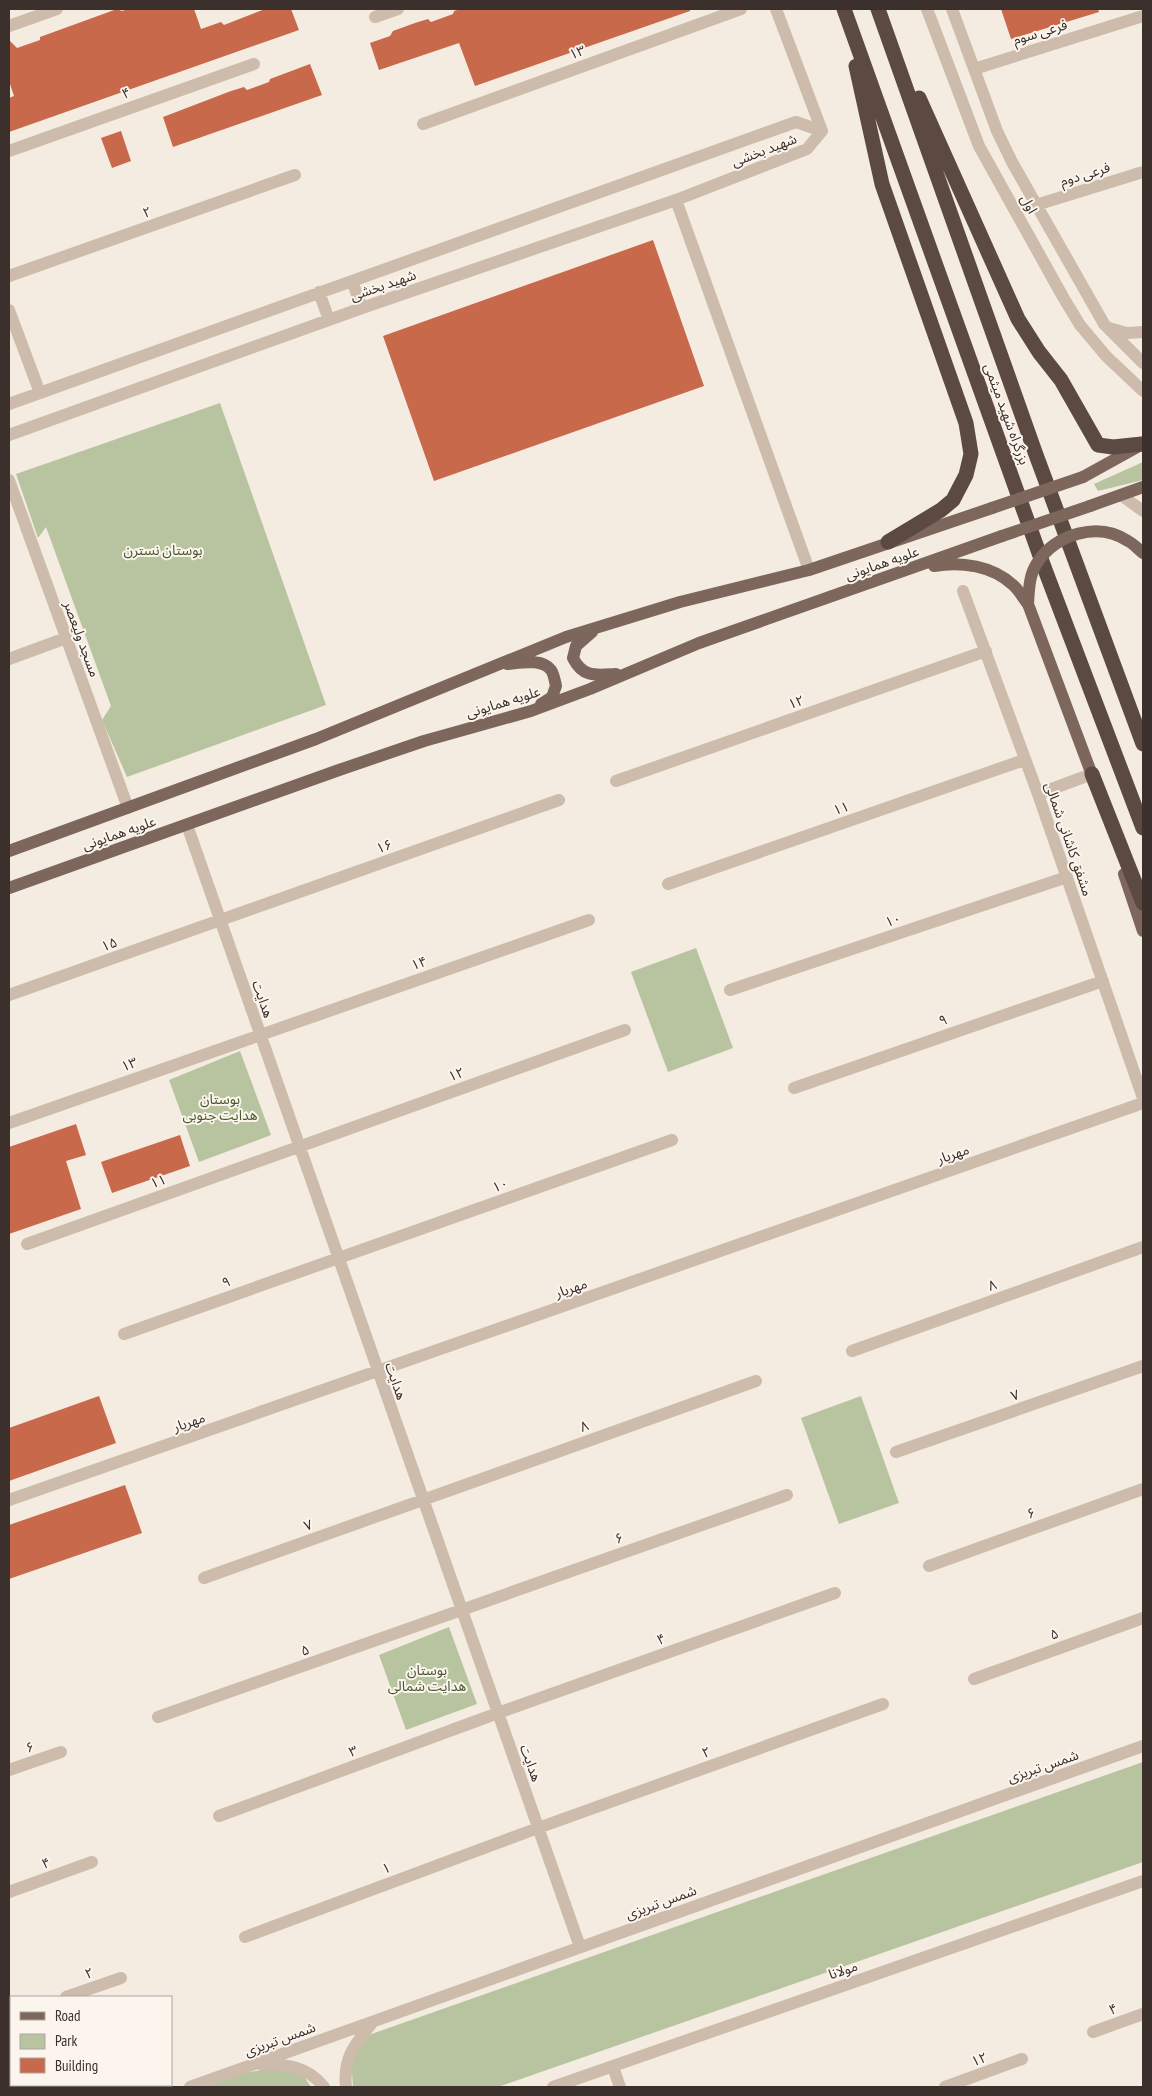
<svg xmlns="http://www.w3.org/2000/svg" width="1152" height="2096" viewBox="0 0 1152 2096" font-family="'PT Sans Narrow','Noto Sans Arabic',sans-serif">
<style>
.green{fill:#b8c4a0}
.building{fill:#c8694b}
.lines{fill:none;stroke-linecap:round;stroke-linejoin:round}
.minor{stroke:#cdbbac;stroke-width:12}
.major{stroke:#7d675c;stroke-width:12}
.highway{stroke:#5c4a42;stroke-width:15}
.major-bridge{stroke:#7d675c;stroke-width:12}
.labels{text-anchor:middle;stroke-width:4;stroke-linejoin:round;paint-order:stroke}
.street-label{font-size:14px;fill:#3b302b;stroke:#fbf5ee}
.park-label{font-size:14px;fill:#4a5a2e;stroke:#fbf5ee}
</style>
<rect width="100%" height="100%" fill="#f4ebe1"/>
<path class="green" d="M220,403L326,705L127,777L102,720L111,706L46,527L38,538L16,474Z
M1143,462V480L1098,491L1094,484Z
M696,948L733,1048L668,1072L631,972Z
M240,1051L271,1135L199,1162L169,1080Z
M861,1396L899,1503L839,1524L801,1418Z
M449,1627L477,1704L406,1730L379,1655Z
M1143,1762V1862L498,2087H353L351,2059L363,2037Z
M274,2069L301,2072L311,2087H206L248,2072Z"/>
<path class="building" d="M117,9L122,11L128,9H194L201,29L221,22L224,25L265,9H291L299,30L9,132V98L14,96L9,81V40L17,48L40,40V37Z
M461,9H690V11L475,86L459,43L379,70L370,43L390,36L393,31L415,23L428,19L431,22L453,14L454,11Z
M1001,9H1098L1099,12L1011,39Z
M310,64L322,95L173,147L163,117L231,91L244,87L247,90L269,82L270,79Z
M121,131L131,161L112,168L101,138Z
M653,240L704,386L434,481L383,336Z
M76,1124L86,1155L66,1161L81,1209L9,1234V1147Z
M180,1135L190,1166L112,1193L101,1162Z
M99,1396L116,1443L9,1481V1428Z
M125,1485L142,1533L9,1579V1525Z"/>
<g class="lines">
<path class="minor" d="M776,9L822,131
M927,9L979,146L1063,297L1080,325L1106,356L1143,391
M952,9L997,131L1012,162L1104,324L1143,363
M375,17L398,9
M9,26L57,9
M974,69L1143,16
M423,124L741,9
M9,151L254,64
M676,200L809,570
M1036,205L1143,172
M9,276L295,175
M352,281L362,308
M319,292L329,320
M9,310L40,393
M1109,328L1127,333L1143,332
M9,404L796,122L822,131
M9,435L362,308L676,200L807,149L822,131
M9,480L128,808
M1121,495L1143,511
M963,591L1038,794L1143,1098
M9,659L66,638
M616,781L986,651
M1038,794L1092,774
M187,825L580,1947
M668,884L1024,760
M730,990L1067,877
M9,995L559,800
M794,1088L1103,981
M9,1123L589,920
M27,1244L625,1030
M124,1334L672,1140
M852,1351L1143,1247
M896,1452L1143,1366
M9,1500L1143,1103
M929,1566L1143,1489
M204,1578L756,1381
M974,1679L1143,1618
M158,1717L787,1495
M9,1770L61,1752
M219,1816L498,1713L835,1593
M9,1892L92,1862
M245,1937L538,1828L883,1704
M66,1997L121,1978
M9,2018L11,2017
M1093,2032L1143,2014
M262,2065C287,2064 307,2066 324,2087
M613,2067L620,2087
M190,2087L1143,1746
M346,2087C343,2057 355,2044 373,2022
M553,2087L1143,1881
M945,2087L1022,2059"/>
<path class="major" d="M1083,477L1139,446
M1090,506L1143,487
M934,566C961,561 993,566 1013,585C1019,590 1023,598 1028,604L1095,783
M592,632L576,646L573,658C583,678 596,675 616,674
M507,664C520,663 542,658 551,670C554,674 555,682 556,686L552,697L541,704
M9,851L316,739L566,637L680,602L809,570L992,508
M1124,874L1143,931
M9,888L339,770L424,741L531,711L590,689L699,643L1002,536"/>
<path class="highway" d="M844,9L1044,567L1143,828
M878,9L1035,452L1143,744
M856,66L882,184L966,423L971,454L966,475L953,500L941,510L888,542
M919,98L1018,319L1039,352L1061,380L1098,445L1113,447L1142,444
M1092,774L1143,903"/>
<path class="major-bridge" d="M992,508L1083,477
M1002,536L1090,506
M1028,604C1029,590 1029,575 1037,563C1056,534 1098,521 1128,541C1134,544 1138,549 1143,553"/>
</g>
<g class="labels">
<g class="street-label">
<text transform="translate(1040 32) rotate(-17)" y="5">فرعی سوم</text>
<text transform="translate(577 52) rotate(-20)" y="5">۱۳</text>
<text transform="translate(126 93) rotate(-20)" y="5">۴</text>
<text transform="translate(764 150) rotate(-21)" y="5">شهید بخشی</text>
<text transform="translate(1085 174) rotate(-17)" y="5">فرعی دوم</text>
<text transform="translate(1029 204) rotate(61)" y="5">اول</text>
<text transform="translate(147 212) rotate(-19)" y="5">۲</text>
<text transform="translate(383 285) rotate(-19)" y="5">شهید بخشی</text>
<text transform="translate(1007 414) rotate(70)" y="5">بزرگراه شهید میثمی</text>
<text transform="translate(882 563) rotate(-19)" y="5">علویه همایونی</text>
<text transform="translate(82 639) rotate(70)" y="5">مسجد ولیعصر</text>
<text transform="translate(503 702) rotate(-17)" y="5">علویه همایونی</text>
<text transform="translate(796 702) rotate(-19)" y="5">۱۲</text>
<text transform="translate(841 808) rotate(-19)" y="5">۱۱</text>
<text transform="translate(119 833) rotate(-19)" y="5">علویه همایونی</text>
<text transform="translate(1069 839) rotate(71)" y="5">مشفق کاشانی شمالی</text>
<text transform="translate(384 846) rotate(-20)" y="5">۱۶</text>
<text transform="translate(893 920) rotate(-19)" y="5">۱۰</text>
<text transform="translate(109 944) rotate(-20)" y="5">۱۵</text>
<text transform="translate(419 963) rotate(-19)" y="5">۱۴</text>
<text transform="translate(263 999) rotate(71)" y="5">هدایت</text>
<text transform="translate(943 1020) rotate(-19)" y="5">۹</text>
<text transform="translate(129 1064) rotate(-20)" y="5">۱۳</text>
<text transform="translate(456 1074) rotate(-20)" y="5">۱۲</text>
<text transform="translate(953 1154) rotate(-19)" y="5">مهریار</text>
<text transform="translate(158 1181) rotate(-20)" y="5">۱۱</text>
<text transform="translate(500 1185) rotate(-20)" y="5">۱۰</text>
<text transform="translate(226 1282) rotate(-20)" y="5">۹</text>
<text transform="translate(992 1285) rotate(-20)" y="5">۸</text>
<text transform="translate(571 1288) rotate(-19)" y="5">مهریار</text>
<text transform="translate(396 1381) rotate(71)" y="5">هدایت</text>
<text transform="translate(1015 1395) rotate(-19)" y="5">۷</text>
<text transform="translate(189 1422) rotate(-19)" y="5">مهریار</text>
<text transform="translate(584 1426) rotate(-20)" y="5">۸</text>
<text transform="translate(1031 1513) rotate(-20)" y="5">۶</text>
<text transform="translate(308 1525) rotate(-20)" y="5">۷</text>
<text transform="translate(619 1538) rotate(-20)" y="5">۶</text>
<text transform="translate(1054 1634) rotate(-20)" y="5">۵</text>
<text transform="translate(661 1639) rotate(-20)" y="5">۴</text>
<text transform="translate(305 1650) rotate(-19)" y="5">۵</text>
<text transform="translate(30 1747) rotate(-19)" y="5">۶</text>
<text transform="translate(353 1751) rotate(-20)" y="5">۳</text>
<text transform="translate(706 1752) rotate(-20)" y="5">۲</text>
<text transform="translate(531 1763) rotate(70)" y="5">هدایت</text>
<text transform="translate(1043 1766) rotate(-19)" y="5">شمس تبریزی</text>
<text transform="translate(46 1863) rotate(-19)" y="5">۴</text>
<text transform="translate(386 1868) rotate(-20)" y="5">۱</text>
<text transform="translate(661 1902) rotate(-20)" y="5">شمس تبریزی</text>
<text transform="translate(843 1970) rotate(-19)" y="5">مولانا</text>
<text transform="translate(89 1973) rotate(-20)" y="5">۲</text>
<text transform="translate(1113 2009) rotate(-20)" y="5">۴</text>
<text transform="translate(280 2039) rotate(-20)" y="5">شمس تبریزی</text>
<text transform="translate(979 2059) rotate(-20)" y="5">۱۲</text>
</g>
<g class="park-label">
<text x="163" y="555">بوستان نسترن</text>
<text x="220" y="1104">بوستان<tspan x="220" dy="16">هدایت جنوبی</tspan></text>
<text x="427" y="1675">بوستان<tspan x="427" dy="16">هدایت شمالی</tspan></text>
</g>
</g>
<rect width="1152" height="2096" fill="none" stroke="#3b302b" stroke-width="20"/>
<rect x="10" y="1996" width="162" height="90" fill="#fbf5ee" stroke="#aea6a0"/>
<rect x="20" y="2012" width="25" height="8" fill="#7d675c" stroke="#aea6a0"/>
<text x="55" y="2021" font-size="15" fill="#3b302b">Road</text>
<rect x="20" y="2034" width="25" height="15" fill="#b8c4a0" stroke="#aea6a0"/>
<text x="55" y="2046" font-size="15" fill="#3b302b">Park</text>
<rect x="20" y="2058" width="25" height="15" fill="#c8694b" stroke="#aea6a0"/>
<text x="55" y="2071" font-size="15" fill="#3b302b">Building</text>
</svg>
